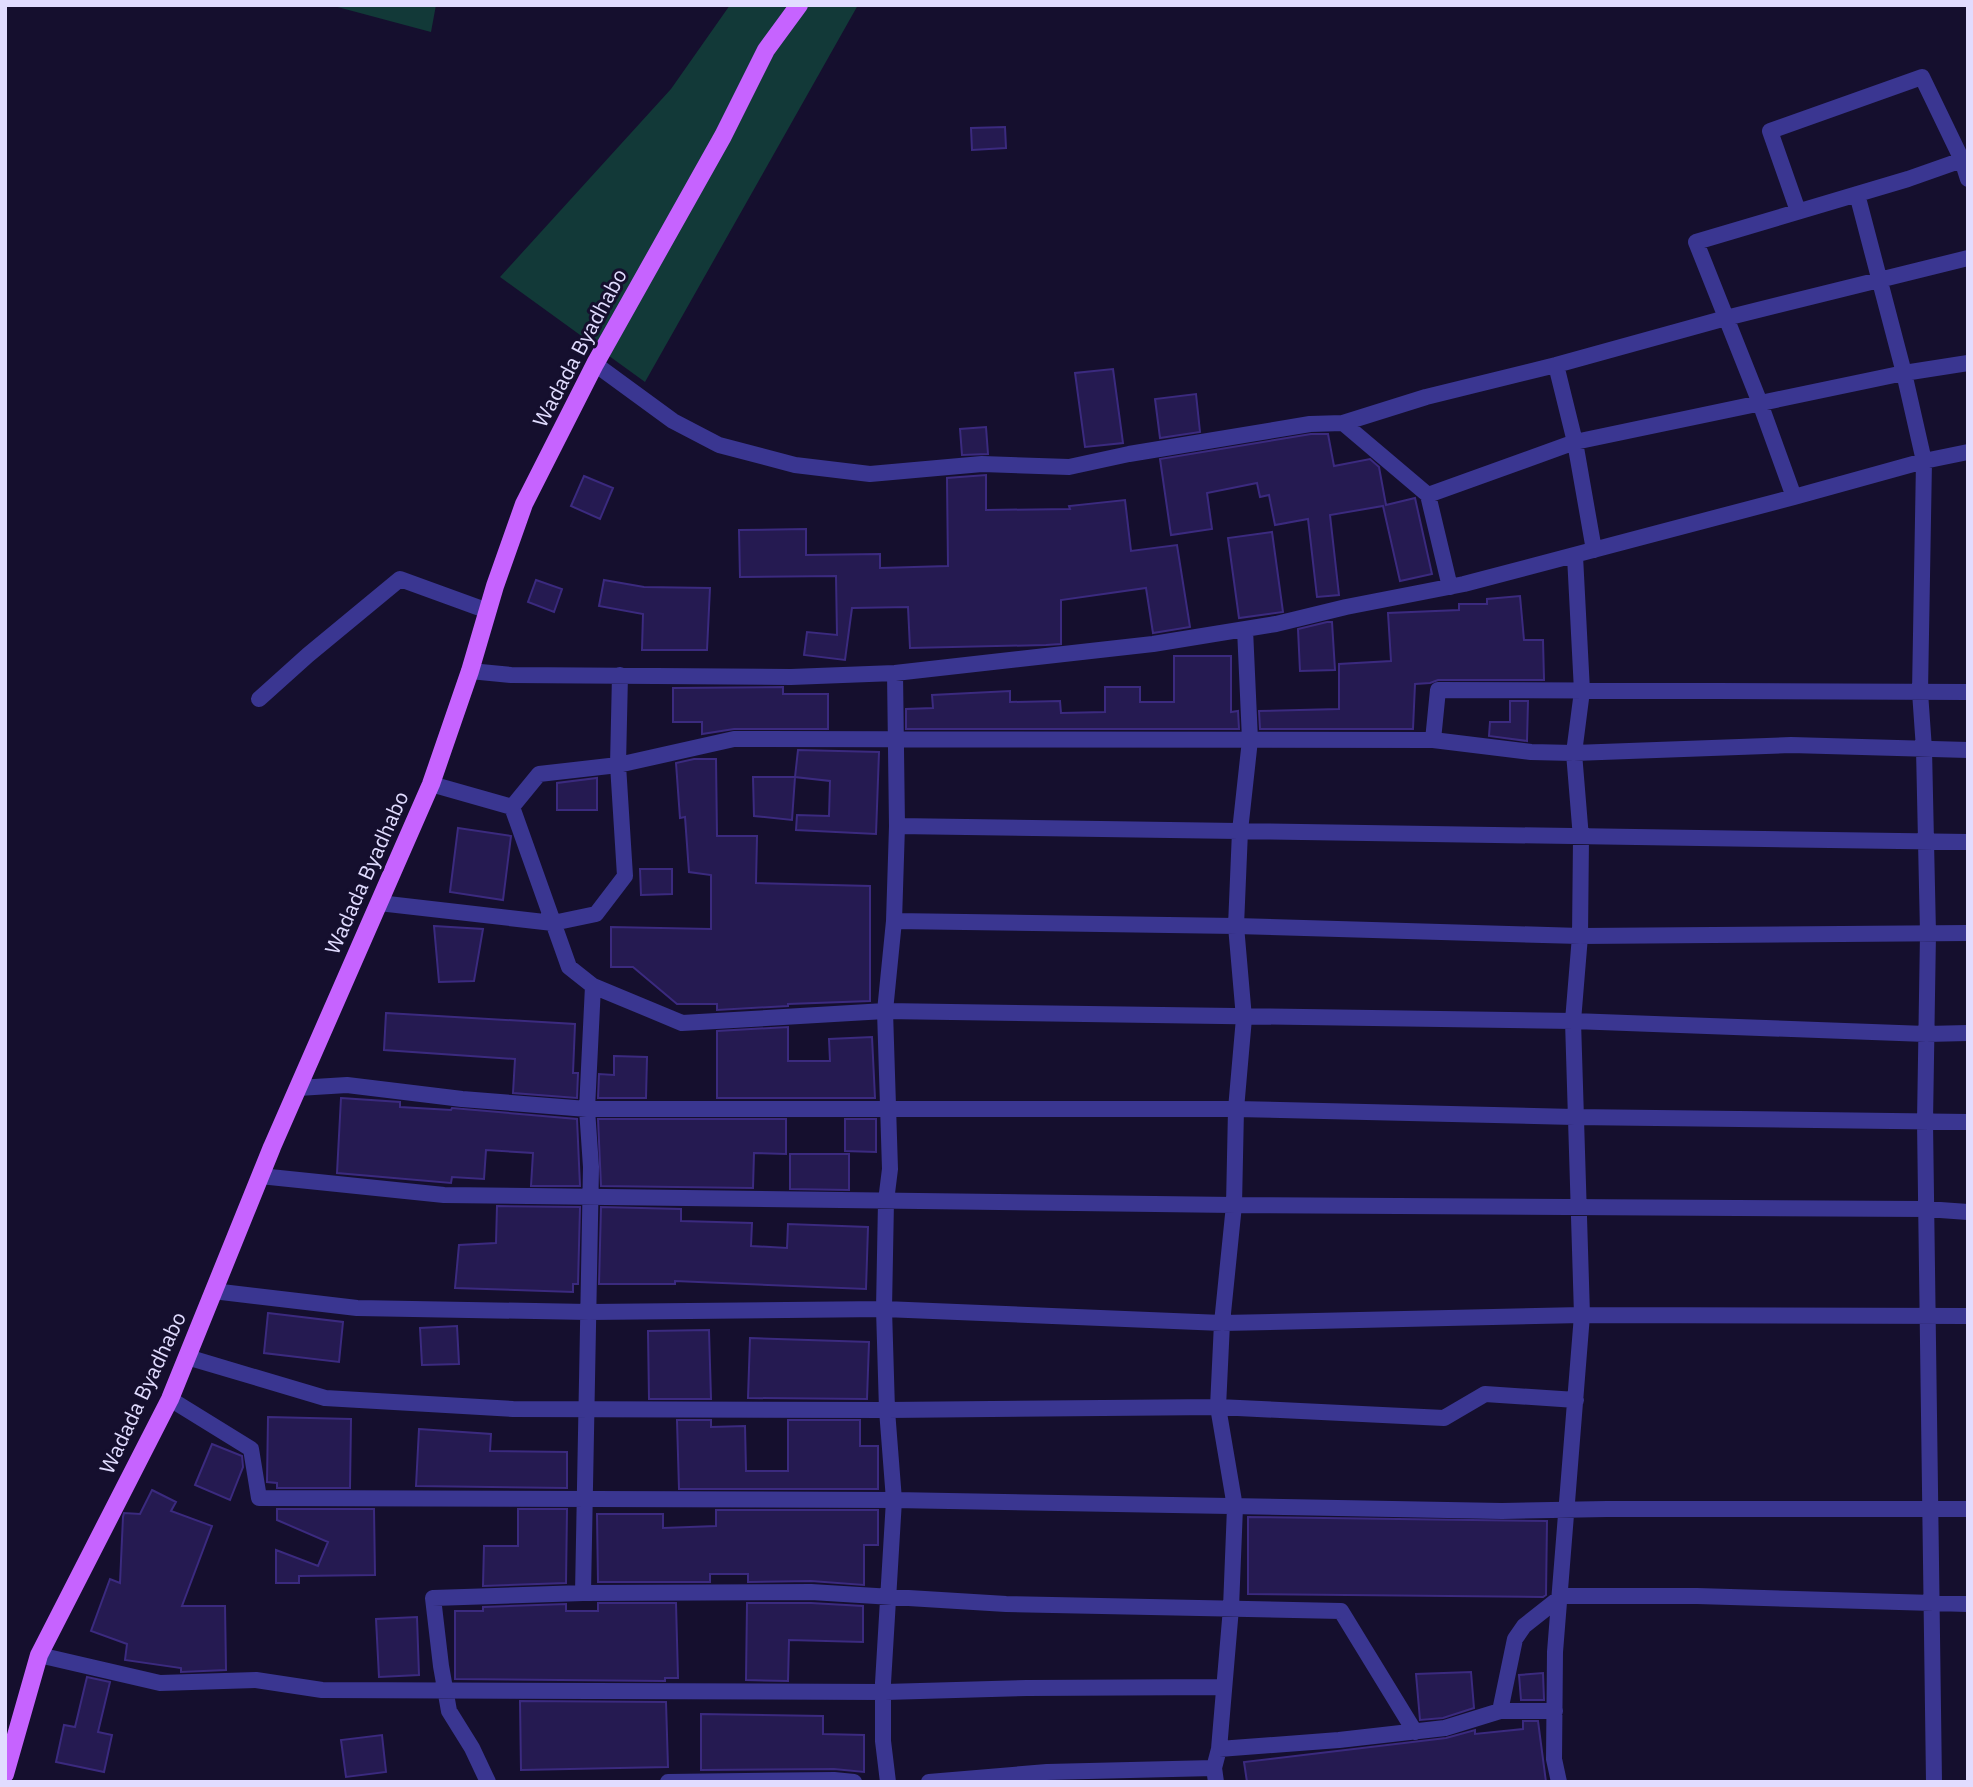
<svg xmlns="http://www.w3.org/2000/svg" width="1973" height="1787" viewBox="0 0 1973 1787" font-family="'IBM Plex Sans',sans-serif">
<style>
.green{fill:#123938}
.building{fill:#251a51;stroke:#3b2a7f;stroke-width:2}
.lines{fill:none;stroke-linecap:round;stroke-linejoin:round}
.minor{stroke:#3a3691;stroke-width:16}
.primary{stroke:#c663ff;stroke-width:18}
.labels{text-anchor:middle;stroke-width:6;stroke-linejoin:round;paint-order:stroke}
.street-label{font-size:21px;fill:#e1dcff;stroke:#150f2e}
</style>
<rect width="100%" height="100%" fill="#150f2e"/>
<path class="green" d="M330,5H436L431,32Z
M730,5H858L645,382L500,277L671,89Z"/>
<path class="building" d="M1005,127L1006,148L972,150L971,128Z
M1113,369L1123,443L1085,447L1075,373Z
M1196,394L1200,432L1160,438L1155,399Z
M986,427L988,454L962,455L960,429Z
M1311,434H1328L1334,466L1370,459L1379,467L1386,505L1415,498L1432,574L1400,581L1383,506L1330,515L1339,595L1317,597L1308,519L1275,525L1269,495L1260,497L1257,483L1207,493L1212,529L1171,535L1160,459Z
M986,475V510L1070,509L1069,506L1125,500L1131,551L1177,545L1190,627L1153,633L1146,588L1061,600V644L1046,645L910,648L908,607L852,608L845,660L804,655L807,632L837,635L836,576L740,577L739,530L806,529V555L880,554V568L948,566L947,478Z
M584,476L613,488L600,519L571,506Z
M1272,532L1283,612L1239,618L1228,538Z
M536,580L562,589L554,612L528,602Z
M604,580L644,587L710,588L707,650H642L643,614L599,606Z
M1520,596L1524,640H1543L1544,680H1438L1430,683L1415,684L1413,729H1260L1259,711L1339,709V664L1391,661L1388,613L1459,610V604H1487V599Z
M1327,622H1332L1335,670L1300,671L1298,629Z
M1174,656H1231V712L1238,711L1239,729H906V709L933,708L932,695L1010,691V702L1060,701L1061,713L1105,712V687H1140V702H1174Z
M783,687V694H828V729H734L702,734V722H673V688Z
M1510,701H1528L1527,741L1489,736L1490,722H1510Z
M798,750L879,752L876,834L796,830L797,815L829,816L830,781L795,777Z
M694,759H716L717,836H757L756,883L870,886V1001L788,1004V1006L717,1010V1004H677L633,967H611V927L711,929V875L689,872L685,817L680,818L676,763Z
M753,777H795L792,820L754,816Z
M597,778V810H557V783Z
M458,828L511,836L503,900L450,892Z
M640,869H672V894L641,895Z
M434,926L483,929L474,981L439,982Z
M386,1013L575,1024L573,1073H578L577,1098L513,1093L515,1059L384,1050Z
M788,1027V1061H830L829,1039L872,1037L875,1098H717V1031Z
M614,1056L647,1057L646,1098H598L599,1074L614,1075Z
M341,1098L400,1102V1107L451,1110L452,1108L577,1119L580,1186H531L533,1153L486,1150L484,1179L452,1177L451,1183L337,1173Z
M598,1119H786V1154L754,1153L753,1188L601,1186Z
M845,1119H876V1152L845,1151Z
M790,1154H849V1190L790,1189Z
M497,1206L580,1207L578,1284H573V1292L455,1288L459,1245L496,1243Z
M601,1207L681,1209V1221L752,1223L751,1246L787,1248L788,1224L868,1227L866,1289L675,1281V1284H599Z
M268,1313L343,1322L339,1362L264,1353Z
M457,1326L459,1364L422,1365L420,1328Z
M709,1330L711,1399H649L648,1331Z
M750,1338L869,1342L867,1399L748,1398Z
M268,1417L351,1419L350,1488H277V1483L267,1482Z
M677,1420H711V1427L745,1426L746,1471H788V1420H860V1446H878V1489H679Z
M419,1429L491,1434L490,1451L567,1452V1488L416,1486Z
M212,1444L242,1456L243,1467L230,1500L195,1485Z
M152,1490L176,1502L171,1511L212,1526L182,1606H225L226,1670L181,1672V1668L125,1660L127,1644L91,1631L110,1579L120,1583L123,1517L124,1513L140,1514Z
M277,1509H374L375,1575L299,1576V1583H276V1550L318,1566L328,1542L277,1520Z
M518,1509H567L566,1583L483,1586L484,1546H518Z
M716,1510H878V1545H864V1585L811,1581L748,1582V1574H710V1582H598L597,1514H663V1528L716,1526Z
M1248,1517L1547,1521L1546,1595L1543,1597L1248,1594Z
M598,1603H676L678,1678H665V1681L455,1679V1611H483V1607L566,1604V1611H598Z
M747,1603H811L863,1606V1642L789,1640L788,1681L746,1680Z
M417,1617L419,1675L379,1677L376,1619Z
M1471,1672L1474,1708L1443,1718L1420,1720L1416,1674Z
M1543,1673L1544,1700H1521L1519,1675Z
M87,1677L110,1682L98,1732L112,1735L104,1772L56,1762L64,1725L75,1727Z
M520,1701L666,1702L668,1767L521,1770Z
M701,1714L823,1716V1734L864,1735V1772L834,1769L701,1770Z
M1523,1721H1538L1546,1782H1247L1244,1762L1446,1738L1475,1730V1734L1523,1729Z
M382,1735L386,1772L346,1777L341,1740Z"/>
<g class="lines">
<path class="minor" d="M1857,194L1904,373L1924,461L1920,692L1924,749L1928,933L1925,1122L1934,1782
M1798,211L1770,131L1922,77L1962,160L1968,179
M595,364L673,421L719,445L795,465L870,474L982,464L1069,467L1129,454L1310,424L1343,423L1426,397L1556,365L1726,318L1968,258
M1556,365L1575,442L1594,550
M1343,423L1428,495L1450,587
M1428,495L1575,442L1904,373L1968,363
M1794,497L1760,403L1696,242L1908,179L1962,160L1968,161
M470,671L511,675L791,677L895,673L1153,644L1276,624L1346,607L1464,584L1794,497L1924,461L1968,452
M259,699L308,655L400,579L488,611
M1433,740L1438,690L1968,692
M431,784L512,807L569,967L593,986L682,1023L885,1011L1573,1021L1926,1034L1968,1033
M512,807L539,774L618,765L734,739L1433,740L1531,752L1574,753L1791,745L1968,750
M897,826L1968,842
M379,903L553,923L596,914L625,876L618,765L620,675
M894,921L1236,926L1580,936L1968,933
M298,1088L347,1085L462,1099L587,1109H1236L1574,1117L1968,1122
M260,1176L444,1195L1234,1205L1926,1209L1968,1212
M213,1291L357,1308L589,1312L884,1309L1222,1323L1582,1315L1968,1316
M187,1357L325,1398L513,1409L887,1410L1218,1407L1444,1418L1485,1394L1576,1400
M170,1399L251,1449L259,1498L894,1500L1502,1511L1607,1509H1968
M583,1593L591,1167L587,1109L593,986
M39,1655L160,1683L256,1680L322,1690L885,1692L1027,1688L1223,1687
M1500,1711L1515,1639L1524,1626L1562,1596H1697L1968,1604
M1219,1749L1339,1740L1445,1728L1500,1711H1555
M488,1782L472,1748L449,1711L441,1666L433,1598L583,1593L811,1592L1006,1604L1341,1611L1415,1732
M668,1782L834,1780L854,1782
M888,1782L883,1741V1683L894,1500L887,1410L884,1309L886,1201L890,1169L885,1011L894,921L897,826L895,673
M929,1782L1047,1772L1214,1768
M1216,1782L1214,1768L1219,1749L1231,1608L1235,1507L1218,1407L1222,1323L1234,1205L1236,1109L1244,1018L1236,926L1240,831L1250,740L1245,629
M1559,1782L1554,1759L1555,1652L1582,1315L1573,1021L1580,936L1581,838L1574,753L1582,691L1575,556"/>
<path class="primary" d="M5,1774L39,1655L170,1399L272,1147L431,784L470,671L495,586L524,504L595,364L723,136L766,50L799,5"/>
</g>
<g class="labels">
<g class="street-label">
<text transform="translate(580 348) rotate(-62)" y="7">Wadada Byadhabo</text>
<text transform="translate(367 873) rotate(-66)" y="7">Wadada Byadhabo</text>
<text transform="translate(143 1393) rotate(-65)" y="7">Wadada Byadhabo</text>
</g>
</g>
<rect width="1973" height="1787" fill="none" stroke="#e1dcff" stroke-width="14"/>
</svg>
